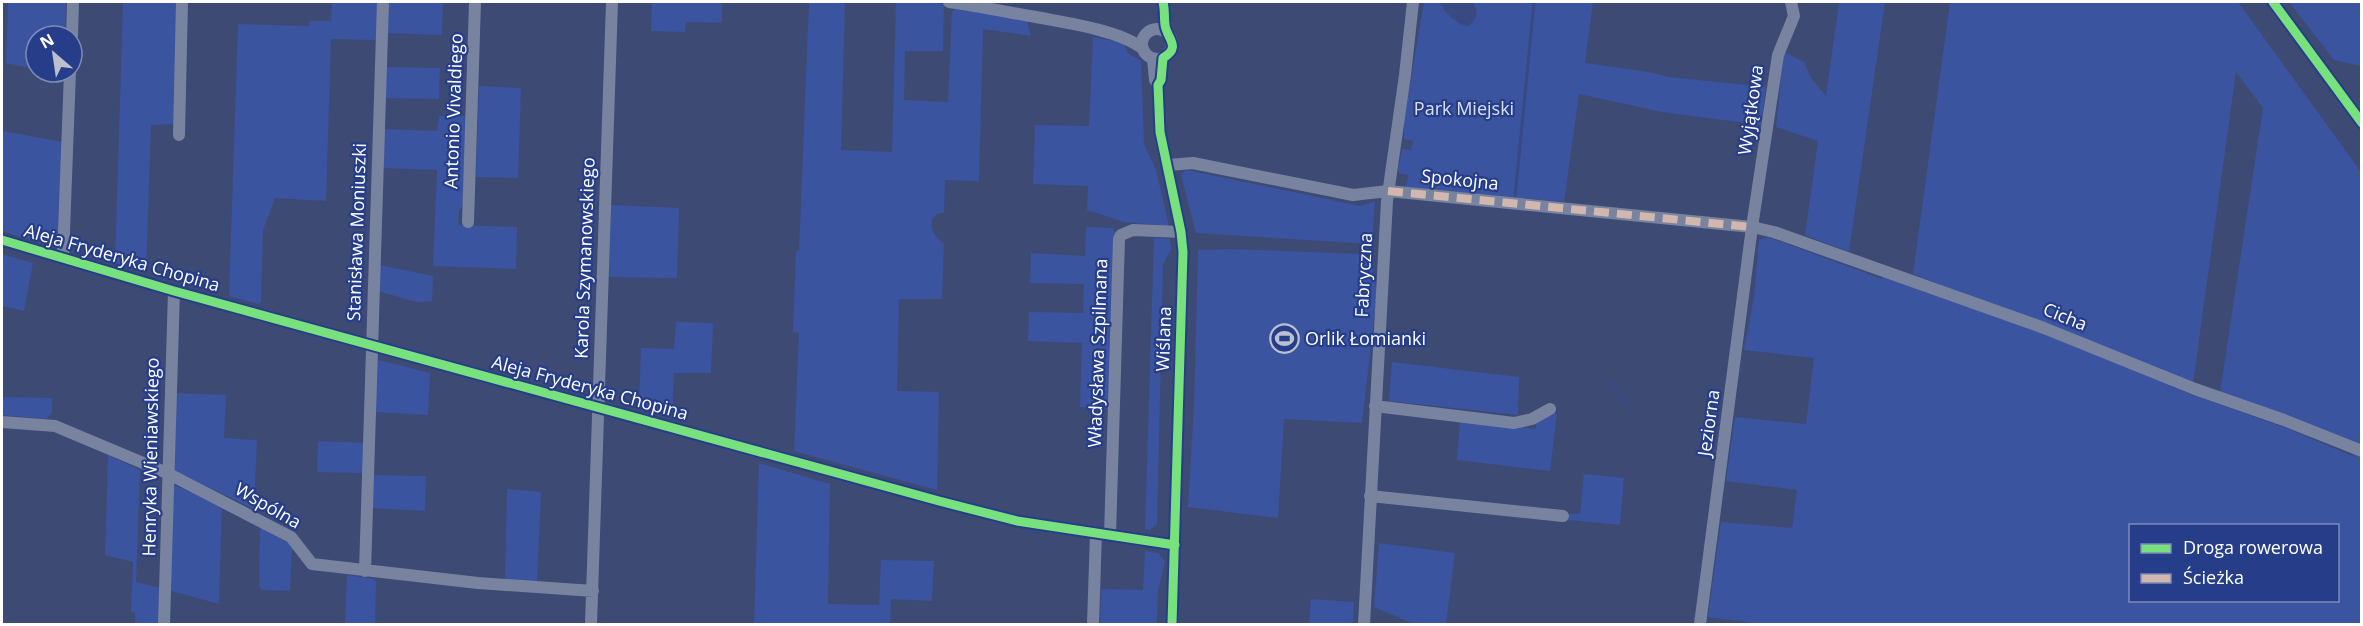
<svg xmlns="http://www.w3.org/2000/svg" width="2363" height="626" viewBox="0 0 2363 626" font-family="'Open Sans',sans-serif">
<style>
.green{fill:#3b54a0;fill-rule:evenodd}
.water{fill:#394981}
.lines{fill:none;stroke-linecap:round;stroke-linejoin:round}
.stream{stroke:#394981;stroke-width:3}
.minor{stroke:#7883a0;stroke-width:12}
.quiet{stroke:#d1b7ad;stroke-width:8;stroke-dasharray:15 8;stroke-linecap:butt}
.cycleway-casing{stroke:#263d8a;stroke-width:13}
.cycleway{stroke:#77e17e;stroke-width:9}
.labels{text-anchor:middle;stroke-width:4.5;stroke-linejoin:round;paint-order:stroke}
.park-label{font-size:18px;fill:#d8e0f7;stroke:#263d8a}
.street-label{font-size:18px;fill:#fff;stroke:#263d8a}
.poi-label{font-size:18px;fill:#fff;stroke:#263d8a;text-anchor:start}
</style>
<rect width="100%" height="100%" fill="#3c4a74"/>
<path class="green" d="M8,2H66L65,36H36V69L6,63Z
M123,2H178L174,124L151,125L146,273L115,264Z
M332,2H378L377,40L331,39L326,201L275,198L263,230L261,302L258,304L229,296L238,24L309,26V21H331Z
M387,2H443L442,35L386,33Z
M652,2H722V23L686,22L685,32L651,31Z
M809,2H845L841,150L892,152L896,2H929L944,4L943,51H905L904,100L948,102L952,12L956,8L1027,20L1031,36L983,29L979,181L945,180L944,213L937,214L932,219C930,231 935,237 944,244L942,299H899L897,391L939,392L937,490L794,451L799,333L793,332L796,251H799Z
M1424,2H1593L1585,63L1649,72L1669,77L1766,87L1761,125L1662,112L1579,94L1564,202L1406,187L1409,175L1400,174L1398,170L1402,149L1411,150L1413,141L1404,139V121Z
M1839,2H1885L1849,252L1805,235L1818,141L1776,127L1784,52L1804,62L1811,78L1826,96Z
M1950,2H2238L2361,172V624H1762L1708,617L1721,522L1792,528L1797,490L1726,481L1735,417L1806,424L1814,358L1744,350L1754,297L1759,240L1768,237L1882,279L1883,274L2120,362L2190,394L2286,428L2355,457L2340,437L2220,393L2263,108L2236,72L2193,383C2101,342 2006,311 1913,274ZM2130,526H2338V600H2130Z
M2289,2H2361V66L2334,60Z
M1093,37L1124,43C1126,55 1133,56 1141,61L1144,144L1156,170L1169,226L1124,222L1087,210L1088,186L1033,184L1035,125L1089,126Z
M385,67L440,68L439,99L384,98Z
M479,86L521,88L518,178L476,177Z
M439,116H467L463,205L459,211L458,225L517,227L516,269L433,266L437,170L381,168L383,129L437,131Z
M3,131L63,142L59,249L2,231Z
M1186,170L1361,206L1375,201L1372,244L1196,233L1181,175Z
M611,205L679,208L677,278L609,277Z
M1086,227L1113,228L1116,236L1110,409L1080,407L1082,343L1028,341L1029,312L1083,313L1084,284L1030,283L1031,253L1085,256Z
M1154,238L1170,239L1171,250L1163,264L1157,524L1150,530L1145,529Z
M1231,249L1364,254L1371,258L1377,293L1362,423L1284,419L1278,518L1188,507L1194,406L1198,250Z
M2,254L33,263L24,311L2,306Z
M379,265L433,276L432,301L416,302L378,291Z
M676,322L713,323L711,373H674L672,417L639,408L641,348L674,349Z
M375,359L430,373L428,415L374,412Z
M1392,362L1519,377L1518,415L1389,401Z
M174,393L226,395L224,438L257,440L254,509L172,470Z
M2,397L52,398V413L46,419L2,415Z
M1557,413L1550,471L1457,460L1460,421L1536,429V422Z
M318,441L365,443L364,473L317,472Z
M108,455L140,470L136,582L160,588L159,624H135V612H131L133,562L105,555Z
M759,463L830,484L828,604L879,605L881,560L934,561L932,601L891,599L890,624H754Z
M1584,474L1624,478L1620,525L1568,520L1569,514H1580Z
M372,475L426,476L425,511L371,508Z
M171,484L222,505L219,604L168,590Z
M507,489L541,492L537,582L505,579Z
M260,527L292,545L290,591L262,590L259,586Z
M1379,543L1455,553L1446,624H1414L1374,607Z
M1145,551L1158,553L1165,561L1158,591L1157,624H1100L1101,589L1143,590Z
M347,575L374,579L376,582L375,624H345Z
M1311,599L1354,602L1353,624H1309Z"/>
<path class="water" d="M1439,2H1473C1479,12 1477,19 1468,26C1456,25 1445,12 1439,2Z"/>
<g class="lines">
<path class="stream" d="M1515,197L1534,2
M1611,379L1630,412"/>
<path class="minor" d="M949,2C978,6 1007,12 1036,17C1067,23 1118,30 1142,48
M1163,2L1166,31
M1142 44a15 15 0 1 1 30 0a15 15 0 1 1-30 0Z
M72,36L73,2
M1153,59L1155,80L1158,85L1160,132L1181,232L1183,252L1172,624
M179,135L182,2
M1168,165L1193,163L1353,195L1388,191L1752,227L1774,232L2044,328L2195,389L2284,420L2362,451
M468,222L475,2
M2,240L174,291L939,501L1017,521L1175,545
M63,258L70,72
M1375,406L1514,423L1532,419L1550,409
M2,422L55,426L167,473L291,537L312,564L478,583L593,591
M1370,496L1563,516
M1110,535L1119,239L1121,235L1133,230L1181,232
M365,571L383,2
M164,624L174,291
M591,624L612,2
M1093,624L1096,533
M1364,624L1387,201L1405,75L1413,2
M1700,624L1752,227L1778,55L1794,16L1791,2"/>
<path class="quiet" d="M1388,191L1752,227"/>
<defs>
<path id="cycleway" d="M1163,2C1165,10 1164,17 1165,25C1167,39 1182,47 1163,58L1161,80L1158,85L1160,132L1181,232L1183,252L1172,624
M2273,2L2362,123
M2,240L174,291L939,501L1017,521L1175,545"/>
</defs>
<use href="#cycleway" class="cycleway-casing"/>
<use href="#cycleway" class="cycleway"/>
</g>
<defs>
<symbol id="stadium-ring" viewBox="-11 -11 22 22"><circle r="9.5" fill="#263d8a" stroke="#bbc0ce" stroke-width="1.5"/><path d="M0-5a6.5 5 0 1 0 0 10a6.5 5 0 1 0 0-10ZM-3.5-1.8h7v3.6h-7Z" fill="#bbc0ce"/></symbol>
</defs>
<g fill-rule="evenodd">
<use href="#stadium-ring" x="1268" y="322" width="33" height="33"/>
</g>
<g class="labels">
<g class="park-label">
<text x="1464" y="115">Park Miejski</text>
</g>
<g class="street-label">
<text transform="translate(1751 110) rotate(-82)" y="6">Wyjątkowa</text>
<text transform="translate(454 111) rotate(-88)" y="6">Antonio Vivaldiego</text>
<text transform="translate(1460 180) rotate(6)" y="6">Spokojna</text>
<text transform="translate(357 232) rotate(-88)" y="6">Stanisława Moniuszki</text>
<text transform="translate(122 258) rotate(16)" y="6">Aleja Fryderyka Chopina</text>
<text transform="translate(585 258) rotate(-88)" y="6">Karola Szymanowskiego</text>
<text transform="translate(1364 275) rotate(-87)" y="6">Fabryczna</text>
<text transform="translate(2065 317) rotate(22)" y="6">Cicha</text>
<text transform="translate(1164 339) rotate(-88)" y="6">Wiślana</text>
<text transform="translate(1098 353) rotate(-88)" y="6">Władysława Szpilmana</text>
<text transform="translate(590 388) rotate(15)" y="6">Aleja Fryderyka Chopina</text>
<text transform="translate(1709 423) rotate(-82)" y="6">Jeziorna</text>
<text transform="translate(151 457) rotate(-89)" y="6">Henryka Wieniawskiego</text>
<text transform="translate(268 506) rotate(30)" y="6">Wspólna</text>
</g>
<g class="poi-label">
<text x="1305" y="345">Orlik Łomianki</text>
</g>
</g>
<rect width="2363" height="626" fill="none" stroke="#ffffff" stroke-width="6"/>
<rect x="2129" y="524" width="210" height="78" fill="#263d8a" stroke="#7d8bb9" stroke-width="1.5"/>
<rect x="2141" y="544" width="30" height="9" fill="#77e17e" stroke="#7d8bb9" stroke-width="1.5"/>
<text x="2183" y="554" font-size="18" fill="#ffffff">Droga rowerowa</text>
<rect x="2141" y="574" width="30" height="9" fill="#d1b7ad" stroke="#7d8bb9" stroke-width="1.5"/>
<text x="2183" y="584" font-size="18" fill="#ffffff">Ścieżka</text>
<g transform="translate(54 54) rotate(331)"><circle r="28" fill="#263d8a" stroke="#7d8bb9" stroke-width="1.5"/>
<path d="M0-4.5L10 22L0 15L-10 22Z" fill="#bbc0ce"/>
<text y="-9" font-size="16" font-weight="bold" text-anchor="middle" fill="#ffffff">N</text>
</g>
</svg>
